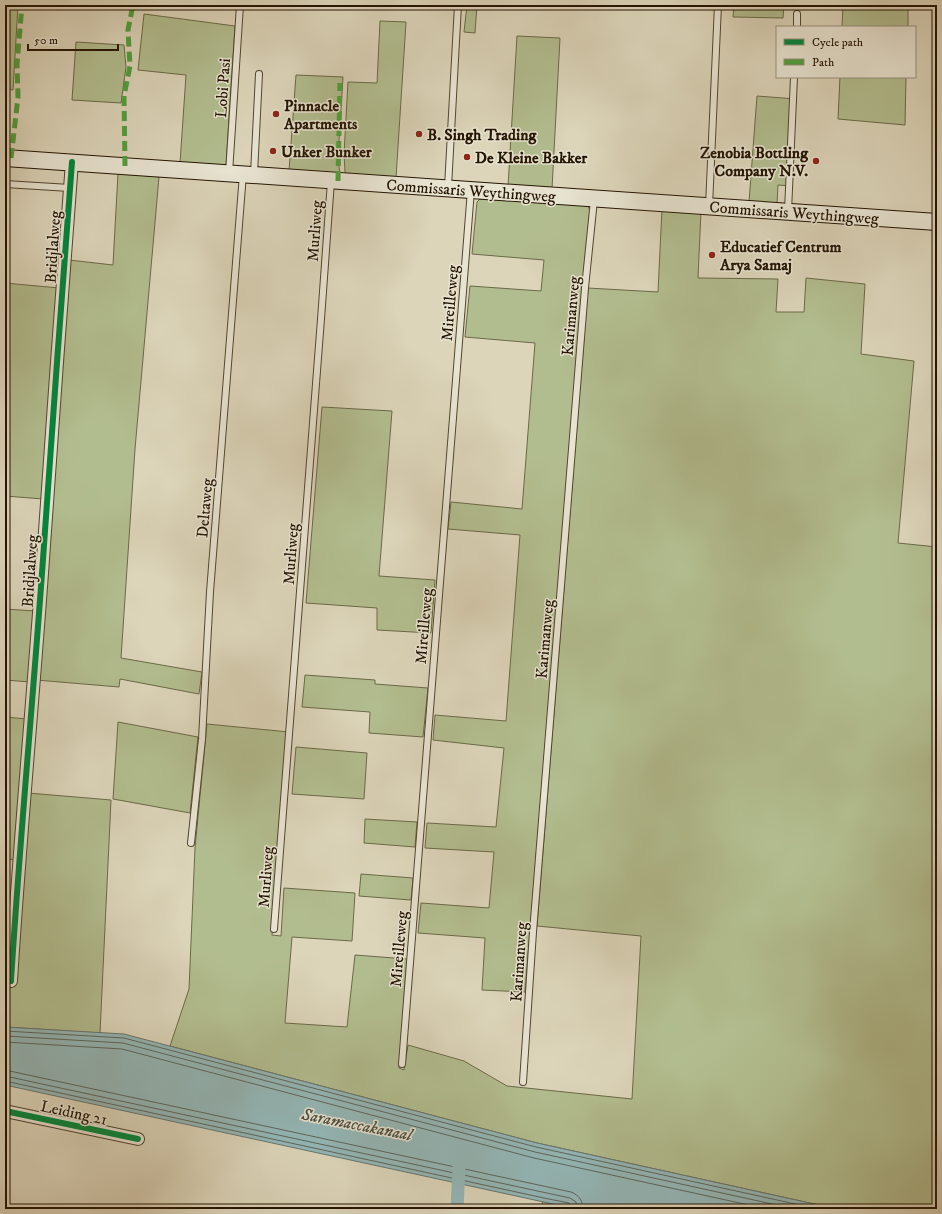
<svg xmlns="http://www.w3.org/2000/svg" width="942" height="1214" viewBox="0 0 942 1214" font-family="'IM FELL DW Pica',serif">
<style>
.green{fill:#b2bd8f;stroke:#6b6948}
.water{fill:#94b7b7;stroke:#67766f}
.lines{fill:none;stroke-linecap:round;stroke-linejoin:round}
.shore{stroke:#5c665c;stroke-width:1}
.canal{stroke:#94b7b7;stroke-width:13}
.service-casing{stroke:#524530;stroke-width:8}
.minor-casing{stroke:#524530;stroke-width:14}
.secondary-casing{stroke:#241502;stroke-width:18}
.service{stroke:#e8e4d2;stroke-width:6}
.minor{stroke:#e8e4d2;stroke-width:12}
.secondary{stroke:#e8e4d2;stroke-width:16}
.quiet{stroke:#50a03d;stroke-width:5;stroke-dasharray:10 5;stroke-linecap:butt}
.cycleway-casing{stroke:#e8e4d2;stroke-width:8}
.cycleway{stroke:#00873e;stroke-width:6}
.poi-dot{fill:#8f2418;stroke:#e8e4d2;stroke-width:1.5}
.labels{text-anchor:middle;stroke-width:3;stroke-linejoin:round;paint-order:stroke}
.street-label{font-size:16px;fill:#241502;stroke:#e8e4d2}
.poi-label{font-size:16px;font-weight:bold;fill:#241502;stroke:#e8e4d2;text-anchor:start}
.water-label{font-size:17px;font-style:italic;fill:#4b4e41;stroke:#e8e4d2}
</style>
<rect width="100%" height="100%" fill="#dcd5ba"/>
<filter id="stains"><feTurbulence type="fractalNoise" baseFrequency=".005" numOctaves="4"/><feColorMatrix values="0 0 0 0 .2 0 0 0 0 .09 0 0 0 0 .02 0 0 0 .5 -.17"/></filter>
<radialGradient id="worn" r=".72"><stop offset=".6" stop-color="#630" stop-opacity="0"/><stop offset="1" stop-color="#630" stop-opacity=".3"/></radialGradient>
<path class="green" d="M5,5H18L13,90L5,89Z
M467,5H477L475,33L464,32Z
M734,5H784L783,18L733,17Z
M843,5H908V27H842Z
M144,14L235,26L226,165L223,167L180,163L186,75L138,70Z
M380,21L406,22L396,178L346,175L345,172L344,154L348,82L377,83Z
M517,36L560,38L552,189L508,186Z
M76,42L124,45L126,67L121,103L72,100Z
M296,75L343,77L338,157L340,175L289,171Z
M840,77H906L905,125L838,119Z
M757,96L796,99L790,186L778,185L777,204L749,202Z
M118,173L159,177L135,449L121,658L202,672L199,694L120,679L119,687L36,680L69,260L113,265Z
M485,198L587,205L590,210L582,294L525,992L482,990L485,938L418,933L421,903L489,908L494,852L425,848L427,823L496,827L504,748L433,740L435,715L506,721L520,535L448,529L451,502L522,509L535,343L465,337L470,286L541,291L544,260L472,254L477,202L480,199Z
M662,209L701,211L698,278L778,279L776,312H804L806,278L865,284L861,354L914,361L898,543L937,547V1209H837L537,1143L170,1046L189,989L195,848L207,724L289,732L272,935L281,936L284,888L355,893L352,941L292,937L285,1023L347,1027L355,955L407,959L399,1068L404,1070L408,1045L464,1061L507,1086L632,1099L641,936L537,926L588,288L658,292Z
M5,283L59,288L43,499L5,496Z
M322,407L392,411L379,576L435,580L431,633L377,630V608L306,603Z
M5,609L35,611L30,682L5,680Z
M305,675L375,680V684L428,688L423,737L369,733L370,712L302,707Z
M5,717L27,719L16,860L5,859Z
M118,722L198,737L190,813L113,799Z
M296,747L367,753L364,799L292,794Z
M28,793L111,800L100,1033L5,1027L7,984Z
M365,819L417,822L415,847L364,843Z
M361,874L413,878L411,900L359,896Z
M543,1201L576,1209H540Z"/>
<path class="water" d="M5,1027L124,1034L537,1143L837,1209H576L5,1085Z"/>
<g class="lines">
<path class="shore" d="M5,1031L124,1038L536,1147L818,1209
M5,1036L123,1043L535,1152L795,1209
M5,1042L122,1049L534,1158L767,1209
M5,1070L571,1192C579,1195 583,1201 583,1209
M5,1076L570,1198L576,1202L577,1209
M5,1081L544,1198L569,1203L572,1206V1209"/>
<path class="canal" d="M457,1209L459,1167"/>
<defs>
<path id="service" d="M797,27V14
M229,173L240,5
M254,174L259,74
M5,184L70,188
M448,187L458,5
M709,206L718,5
M788,211L794,77
M191,843L202,739L210,592L243,174
M274,929L321,319L331,181
M402,1064L471,190
M523,1082L533,932L585,288L594,200"/>
<path id="minor" d="M11,981C20,835 34,690 44,545C53,417 62,290 72,162
M5,1111L138,1139"/>
<path id="secondary" d="M5,158L937,222"/>
</defs>
<use href="#service" class="service-casing"/>
<use href="#minor" class="minor-casing"/>
<use href="#secondary" class="secondary-casing"/>
<use href="#service" class="service"/>
<use href="#minor" class="minor"/>
<use href="#secondary" class="secondary"/>
<path class="quiet" d="M11,158L18,97L17,64L22,5
M125,166L124,96L130,66L128,30L133,5
M338,181L340,83"/>
<defs>
<path id="cycleway" d="M11,981C20,835 34,690 44,545C53,417 62,290 72,162
M5,1111L138,1139"/>
</defs>
<use href="#cycleway" class="cycleway-casing"/>
<use href="#cycleway" class="cycleway"/>
</g>
<g class="poi-dot">
<circle cx="276" cy="114" r="4"/>
<circle cx="419" cy="134" r="4"/>
<circle cx="273" cy="151" r="4"/>
<circle cx="467" cy="157" r="4"/>
<circle cx="816" cy="161" r="4"/>
<circle cx="712" cy="255" r="4"/>
</g>
<g class="labels">
<g class="street-label">
<text transform="translate(222 88) rotate(-86)" y="6">Lobi Pasi</text>
<text transform="translate(471 190) rotate(4)" y="6">Commissaris Weythingweg</text>
<text transform="translate(794 212) rotate(4)" y="6">Commissaris Weythingweg</text>
<text transform="translate(314 231) rotate(-86)" y="6">Murliweg</text>
<text transform="translate(52 247) rotate(-86)" y="6">Bridjlalweg</text>
<text transform="translate(449 303) rotate(-85)" y="6">Mireilleweg</text>
<text transform="translate(570 316) rotate(-85)" y="6">Karimanweg</text>
<text transform="translate(204 508) rotate(-85)" y="6">Deltaweg</text>
<text transform="translate(290 554) rotate(-86)" y="6">Murliweg</text>
<text transform="translate(29 571) rotate(-86)" y="6">Bridjlalweg</text>
<text transform="translate(423 626) rotate(-85)" y="6">Mireilleweg</text>
<text transform="translate(544 639) rotate(-85)" y="6">Karimanweg</text>
<text transform="translate(265 877) rotate(-86)" y="6">Murliweg</text>
<text transform="translate(398 949) rotate(-85)" y="6">Mireilleweg</text>
<text transform="translate(518 962) rotate(-86)" y="6">Karimanweg</text>
<text transform="translate(74 1112) rotate(12)" y="6">Leiding 21</text>
</g>
<g class="poi-label">
<text x="284" y="111">Pinnacle<tspan x="284" dy="18">Apartments</tspan></text>
<text x="427" y="140">B. Singh Trading</text>
<text x="281" y="157">Unker Bunker</text>
<text x="808" y="158" text-anchor="end">Zenobia Bottling<tspan x="808" dy="18">Company N.V.</tspan></text>
<text x="475" y="163">De Kleine Bakker</text>
<text x="720" y="252">Educatief Centrum<tspan x="720" dy="18">Arya Samaj</tspan></text>
</g>
<g class="water-label">
<text transform="translate(357 1124) rotate(11)" y="6">Saramaccakanaal</text>
</g>
</g>
<rect width="942" height="1214" fill="none" stroke="#dcd5ba" stroke-width="20"/>
<rect x="6" y="6" width="930" height="1202" fill="none" stroke="#241502" stroke-width="2"/>
<rect x="10" y="10" width="922" height="1194" fill="none" stroke="#241502"/>
<rect x="776" y="26" width="140" height="52" fill="#e8e4d2" stroke="#9a917f"/>
<rect x="784" y="39" width="20" height="6" fill="#00873e" stroke="#9a917f"/>
<text x="812" y="46" font-size="12" fill="#241502">Cycle path</text>
<rect x="784" y="59" width="20" height="6" fill="#50a03d" stroke="#9a917f"/>
<text x="812" y="66" font-size="12" fill="#241502">Path</text>
<path d="M28 44v6h90v-6" fill="none" stroke="#241502" stroke-width="2"/>
<text x="34" y="44" font-size="12" fill="#241502" stroke="#e8e4d2" stroke-width="3" paint-order="stroke">50 m</text>
<rect width="100%" height="100%" filter="url(#stains)"/>
<rect width="100%" height="100%" fill="url(#worn)"/>
</svg>
